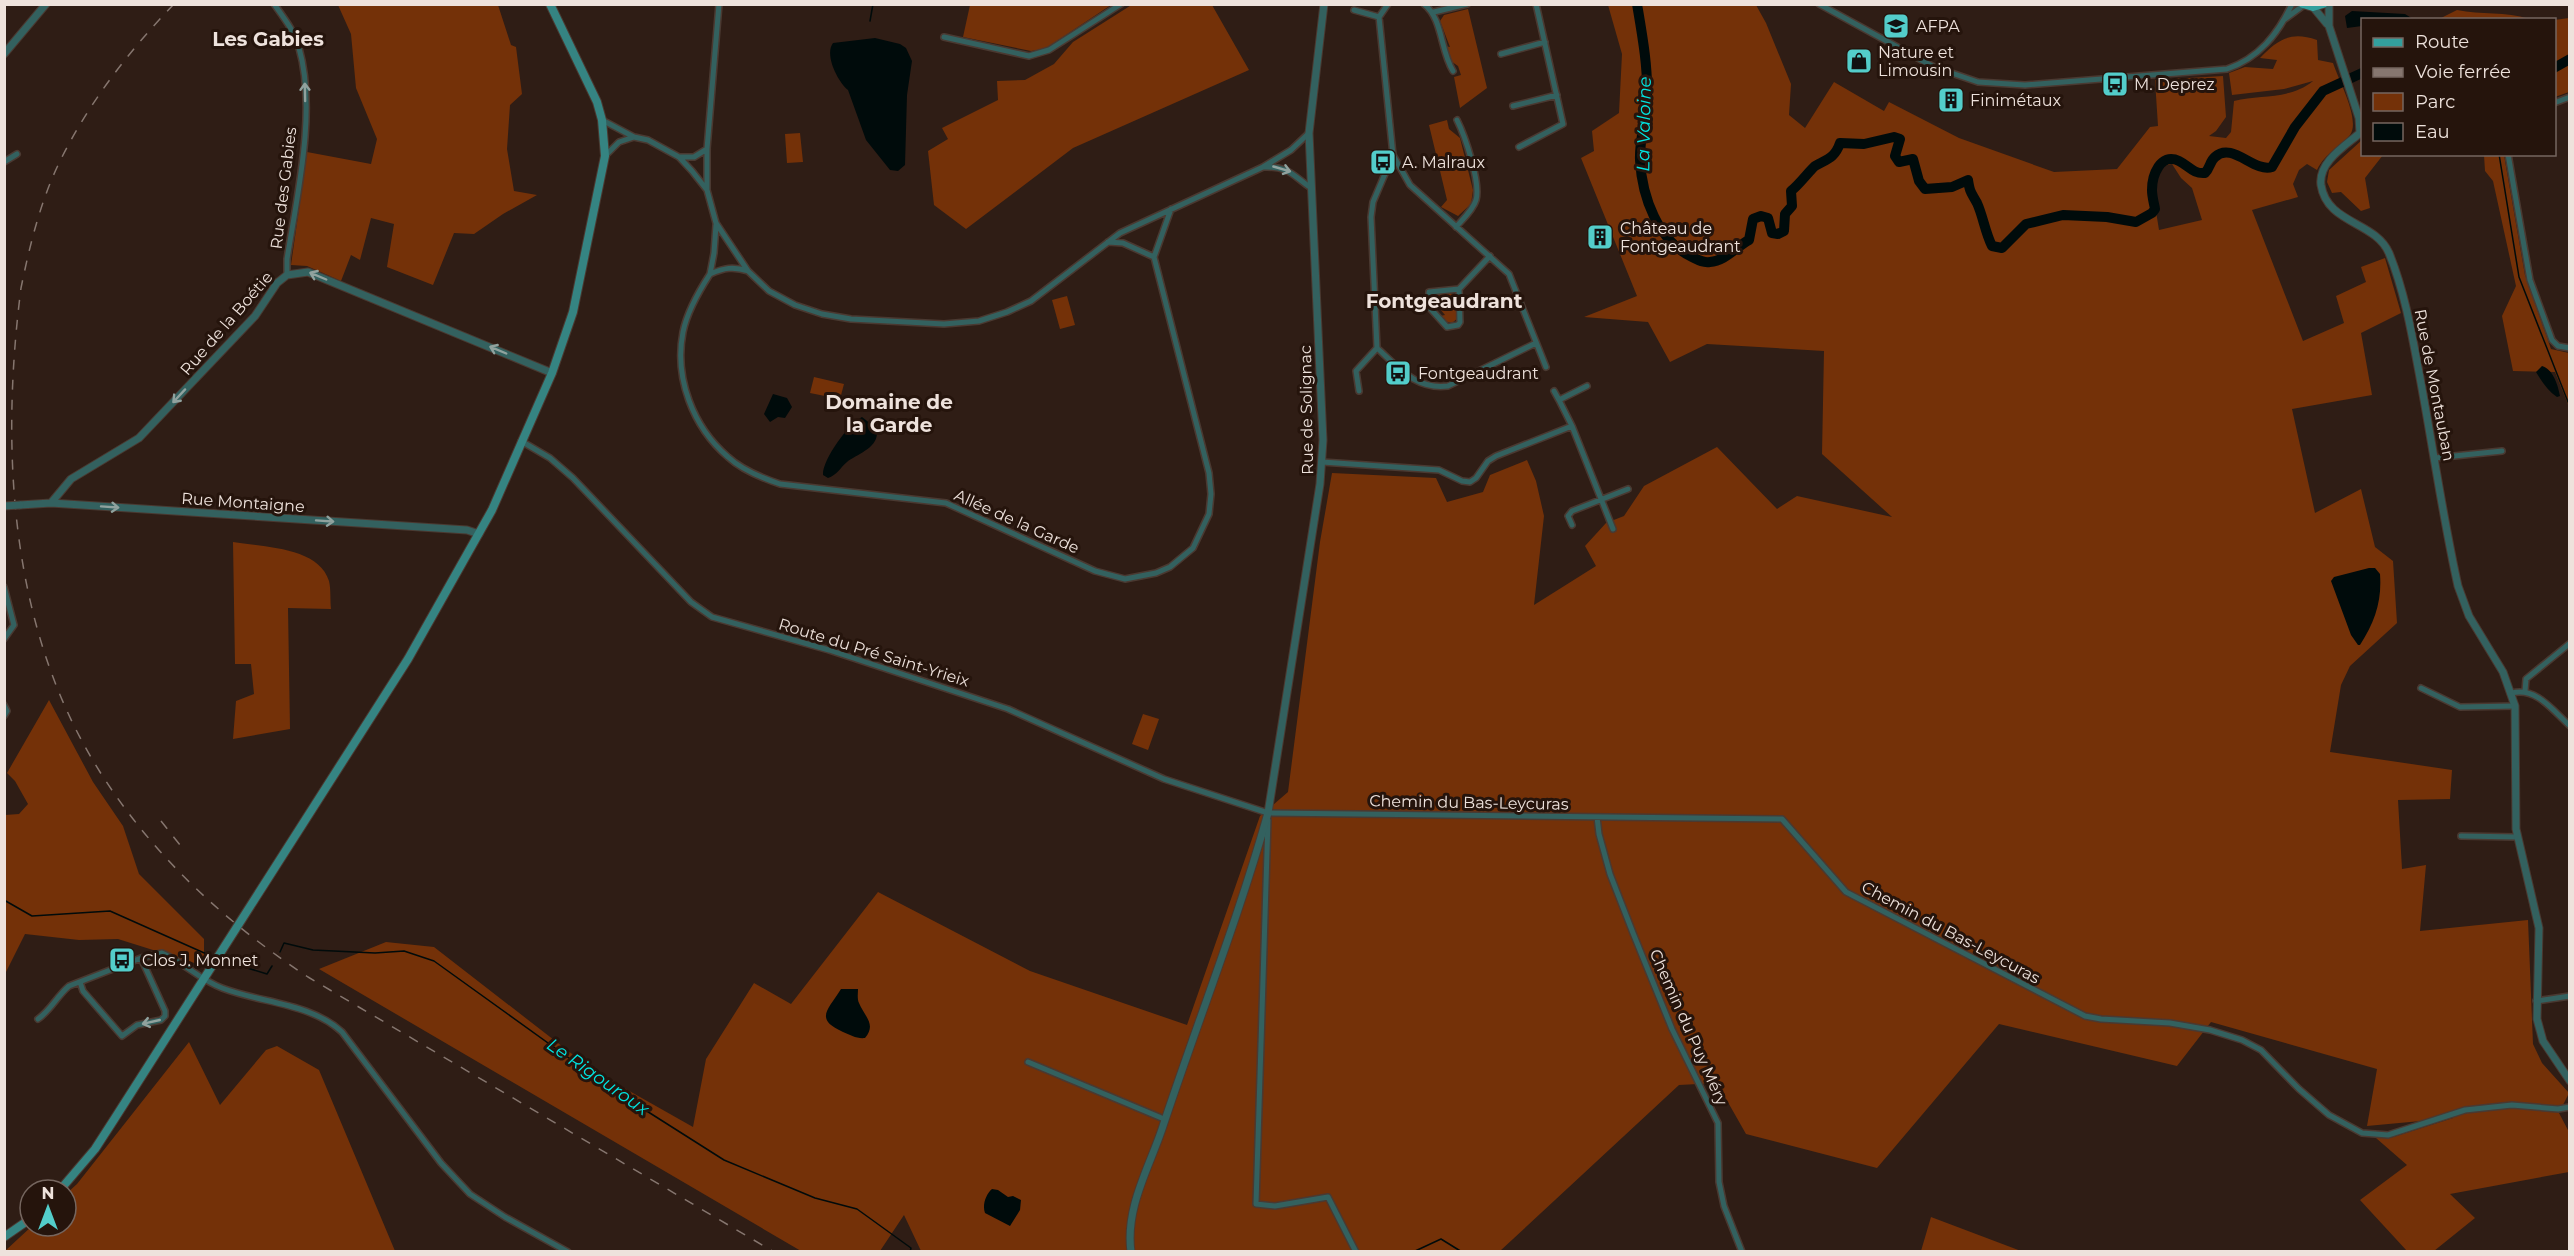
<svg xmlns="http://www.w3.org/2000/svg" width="2574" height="1256" viewBox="0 0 2574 1256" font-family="Montserrat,sans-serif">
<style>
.green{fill:#743108;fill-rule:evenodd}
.water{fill:#000b0b}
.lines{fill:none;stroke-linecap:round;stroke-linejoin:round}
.stream{stroke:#000b0b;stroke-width:1.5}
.river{stroke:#000b0b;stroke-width:10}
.minor-casing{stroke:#4a3931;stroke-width:8}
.tertiary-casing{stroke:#4a3931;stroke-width:9}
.secondary-casing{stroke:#4a3931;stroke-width:10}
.primary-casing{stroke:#4a3931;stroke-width:10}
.minor{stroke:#33615f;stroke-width:5}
.tertiary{stroke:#33615f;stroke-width:7}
.secondary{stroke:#358482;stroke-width:8}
.primary{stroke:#339f9d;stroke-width:8}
.rail{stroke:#86766f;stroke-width:1.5;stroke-dasharray:10 10;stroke-linecap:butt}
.tertiary-bridge-casing{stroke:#4a3931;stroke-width:9;stroke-linecap:butt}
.tertiary-bridge{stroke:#33615f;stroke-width:7}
.oneway{stroke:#90a29e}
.labels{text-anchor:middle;stroke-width:6;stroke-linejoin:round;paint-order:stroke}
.poi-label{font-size:16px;fill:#eee2dc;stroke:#25140c;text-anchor:start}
.street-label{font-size:16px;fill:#eee2dc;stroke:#25140c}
.water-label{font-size:18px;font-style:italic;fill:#00e5e2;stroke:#25140c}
.quarter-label{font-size:20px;font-weight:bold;fill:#eee2dc;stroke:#25140c}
</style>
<rect width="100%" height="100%" fill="#2f1d15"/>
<path class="green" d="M1133,4L1212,5L1249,70L1073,148L966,229L934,205L928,151L948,139L942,128L998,100L997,81L1025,80L1054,64L1073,42Z
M338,5H498L511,45L516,47L522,94L510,105L507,149L514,191L537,195L503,214L474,234L454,233L433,285L387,267L394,224L371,218L360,260L351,255L341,281L307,266L291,265L307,152L371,164L377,139L356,88L351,34Z
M970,5H1111L1045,49L1031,51L963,37Z
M1608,5H1756L1766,23L1791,84L1789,115L1805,128L1834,82L1884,111L1889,102L1959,138L2054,172L2117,169L2150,127L2158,126L2155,80L2223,76L2226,117L2216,131L2209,136L2226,138L2231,132L2234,101C2261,94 2290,100 2313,81L2284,89L2232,95L2229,73L2245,67L2273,69L2277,60L2260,58C2278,39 2291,31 2317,40L2318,60L2333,63C2338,79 2361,120 2350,135C2338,149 2326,152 2317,170L2307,164L2299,170L2293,184L2298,197L2252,210L2303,341L2344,323L2336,296L2366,282L2361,267L2385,258L2401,313L2361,333L2372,395L2292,409L2315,513L2361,489L2375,547L2393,561L2397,623L2350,666L2341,685L2330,752L2452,770L2450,799L2398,800L2402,869L2426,865L2420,931L2528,920L2533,1044L2542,1063L2569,1093L2559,1113L2569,1132V1172L2450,1194L2475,1218L2434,1251H2407L2360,1200L2407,1165L2376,1138H2390L2453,1118L2367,1126L2377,1069L2211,1022L2177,1066L1999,1024L1877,1168L1746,1134L1717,1083L1679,1085L1500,1251H921L904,1215L880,1251H801L319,969L386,942L434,947L594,1071L693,1127L706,1059L754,983L791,1004L878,892L1030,971L1187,1025L1260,816L1288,792L1320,542L1332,473L1436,478L1447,502L1483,492L1490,475L1527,460L1536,481L1544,516L1534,605L1596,566L1585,546L1606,523L1624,516L1644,486L1717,447L1777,509L1797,496L1892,517L1822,454L1824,351L1707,344L1670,362L1648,322L1584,317L1637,296L1581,158L1594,151L1592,131L1619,113L1622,54ZM2172,164L2181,178L2192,188L2202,220L2159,230L2150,174L2164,166Z
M1468,9L1487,88L1460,108L1454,77L1461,75L1458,66L1448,59L1445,46L1450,47L1440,21L1444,15Z
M2457,10C2481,15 2506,11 2529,19H2439Z
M2569,18V92L2555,97L2554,20Z
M1447,120L1449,129L1460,138L1473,190L1471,204L1458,216L1441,207L1447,200L1429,125Z
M800,133L803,162L787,163L785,134Z
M2362,140V154L2383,155L2365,178L2370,208L2361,211L2341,192L2332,193L2327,182L2329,170Z
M2484,155H2504L2525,275L2551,349L2569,353V407L2555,372L2513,371L2502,316L2516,286L2493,181L2485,171Z
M1450,293L1457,296L1458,318L1452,323L1444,321L1440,316L1445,315L1440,309H1435L1431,299L1435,294Z
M1067,296L1075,325L1060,329L1052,300Z
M814,377L844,384L840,399L810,393Z
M233,542C262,547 319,547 329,581C331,589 330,600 331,609L288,608L290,729L233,739L236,701L254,694L251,664H235Z
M49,700L93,782L123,826L139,874L204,939V966L118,939L79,940L25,934L5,974V815L19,814L28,804L15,781L7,773Z
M1143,714L1159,719L1148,750L1132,744Z
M189,1042L220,1105L266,1050L277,1046L319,1070L395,1251H5L32,1226H66V1194L77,1184Z
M1931,1217L2021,1251H1921Z"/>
<path class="water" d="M2352,11L2405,14L2413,19L2362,20V26L2347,28L2345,16Z
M875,38L900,44L906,48L912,61L907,95L905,165L898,171L890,170L866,140L848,90C838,82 824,55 833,43Z
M2542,366C2553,369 2558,385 2560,396L2557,397C2548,391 2542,382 2536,372Z
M773,394L787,398L792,407L785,418L778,417L770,422L764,414Z
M862,417L876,428C882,447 857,454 847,462C840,468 837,475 828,478L823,475C822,460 849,423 862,417Z
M2369,568H2375L2380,574C2382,601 2375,622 2360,645H2358L2351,635L2331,581L2334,577Z
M841,989H858C858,993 857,999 859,1003C864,1016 877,1024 865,1038C857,1039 850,1035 843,1032C814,1019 828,1010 841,989Z
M992,1189L998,1190L1008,1197L1013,1196L1021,1200L1020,1210L1010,1226L985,1213C982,1205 986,1194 992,1189Z"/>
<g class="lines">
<path class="stream" d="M870,21L873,4
M2499,154L2519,277L2570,407
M4,900L32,916L110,911L211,956
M280,952L284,943L313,950L375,953L404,951L434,961L612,1089L724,1160L815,1198L857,1209L911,1248L910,1252
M221,960L267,974L272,966
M1413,1252L1441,1239L1462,1252"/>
<path class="river" d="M1637,4C1642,34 1648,66 1647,96C1647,117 1639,139 1640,160C1642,197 1658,241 1692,257C1698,260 1703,263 1710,262C1725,261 1736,247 1749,240L1753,219L1761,216L1768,218L1772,233L1778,234L1784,231L1785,214L1792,206L1791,191C1799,185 1811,169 1815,166C1827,159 1835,158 1840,143L1864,144L1894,137L1900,139L1895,156L1899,162L1913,159L1919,181L1925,189L1952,187L1968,180C1970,193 1971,192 1977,203C1983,216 1985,232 1992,246L2002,248L2026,224L2063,215L2107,217L2136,222L2152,213L2155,209C2154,203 2152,197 2152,190C2152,176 2160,152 2179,161C2189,166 2193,174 2205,173C2210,168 2210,161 2215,157C2232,141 2254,173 2272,167L2295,127L2323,91L2362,73
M2554,68L2570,59"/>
<defs>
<path id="minor" d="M274,4C284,18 295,32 299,48C317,110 297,196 287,259V275
M1388,4L1379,17L1393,155L1410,185L1509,274L1546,367
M1424,4C1443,19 1440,50 1453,71
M1819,4L1934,67L1978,82L2025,85L2227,69C2259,58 2278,34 2292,4
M1354,10L1379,17
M1434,12L1467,4
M2285,19L2304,5
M944,37L1029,56L1049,50L1121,4
M1501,54L1545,42
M2554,103L2570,97
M1513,106L1557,95
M602,120L634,137L648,140L679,157L692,171L707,190L716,223L748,271L769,291L795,305L822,314L851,319L944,324L979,321L1007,312L1031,301L1120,233L1263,167
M1309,133L1291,150L1263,167C1289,166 1292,175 1311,188
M1519,147L1563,124L1536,4
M2508,154L2530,280L2552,340L2558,346L2570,348
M1393,155L1373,202L1371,217L1377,348C1399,368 1416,390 1448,386L1536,343
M605,156L619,142L634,137
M679,157H694L707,149
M4,162L17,154
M707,190V149L719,4
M716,225L714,253L710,274C724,268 733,266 748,271
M1456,227C1463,219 1473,210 1476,200C1481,183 1465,136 1457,120
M1108,242L1123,243L1154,257L1171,209
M710,274C699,291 687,312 683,332C674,378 693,427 728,457C742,470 762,478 780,484L946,503L1095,571L1125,579L1156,573L1170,567L1193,548L1209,514L1211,494L1209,473L1154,257
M1459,289L1460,322L1458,325L1447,327L1429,307V292L1459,289L1490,256
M1587,386L1559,400L1572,426L1613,529
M1359,391L1356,371L1377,348
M1554,391L1559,400
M521,441L550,458L573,478L691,602L712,617L829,650L1008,709L1164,779L1268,813L1782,819L1846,892L2085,1016L2101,1019L2170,1023L2210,1030L2242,1040L2261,1050L2299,1089L2329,1115L2362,1133L2388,1135L2465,1110L2512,1105L2558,1109L2570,1107
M2435,458L2502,451
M1322,462L1439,470L1462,481L1470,482L1476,478L1488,461L1496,456L1572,426
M1572,525L1568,516L1572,511L1628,489
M4,587L14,625L4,639
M2421,688L2460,707L2515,706
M2525,691L2526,679L2569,644
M2512,693C2537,687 2553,711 2570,726
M4,705L7,711L4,716
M1597,817L1599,834L1610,874L1633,933L1672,1029L1718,1123L1719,1182L1724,1206L1742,1252
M1268,820L1256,1204L1275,1206L1328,1197L1356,1252
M2461,836L2517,837
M80,982L83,991L122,1036L137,1025L161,1020L165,1016V1011L141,958
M2536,1001L2570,996
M38,1019C51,1010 57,996 69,986L141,958L162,953C183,962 200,980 222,988C261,1003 311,1003 342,1032L441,1163L470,1194L505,1217L568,1252
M1028,1062L1164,1119"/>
<path id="tertiary" d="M2329,4V26L2359,118L2360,133C2345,146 2318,162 2321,185C2327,224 2375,221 2389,253C2404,290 2411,329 2418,367C2432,440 2442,514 2458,586L2469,616L2503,672L2515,706L2516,829L2539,928L2537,1019L2543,1041L2570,1081
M2313,7L2327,24
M4,54L46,4
M51,503L71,479L139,438L255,316L277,283L287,275L308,272L552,373
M20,505L51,503L467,530L479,534
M1131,1252C1125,1208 1149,1168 1162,1129C1197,1023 1238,920 1268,813L1320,484L1323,440L1309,133L1324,4"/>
<path id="secondary" d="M60,1190L95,1149L115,1118L408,659L492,510L552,373L573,312L605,156L602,120L597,102L550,4
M4,1237L30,1219"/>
<path id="primary" d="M2303,4L2313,7L2323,4"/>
</defs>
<use href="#minor" class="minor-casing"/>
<use href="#tertiary" class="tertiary-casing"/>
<use href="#secondary" class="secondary-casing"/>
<use href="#primary" class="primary-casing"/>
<use href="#minor" class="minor"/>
<use href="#tertiary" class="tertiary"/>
<use href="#secondary" class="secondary"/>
<use href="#primary" class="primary"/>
<path class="rail" d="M174,4C130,50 90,101 61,159C41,199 30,244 21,288C0,452 10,630 100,772C154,857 225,922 308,977L774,1252
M161,821L180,845"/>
<defs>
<path id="tertiary-bridge" d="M4,506L20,505"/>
</defs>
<use href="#tertiary-bridge" class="tertiary-bridge-casing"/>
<use href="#tertiary-bridge" class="tertiary-bridge"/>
</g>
<defs><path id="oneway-shaft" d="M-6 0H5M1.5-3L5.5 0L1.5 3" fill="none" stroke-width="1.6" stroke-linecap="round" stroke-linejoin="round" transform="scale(1.5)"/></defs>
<g class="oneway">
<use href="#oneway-shaft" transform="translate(305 92) rotate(-91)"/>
<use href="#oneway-shaft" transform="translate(1282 169) rotate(16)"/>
<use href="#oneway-shaft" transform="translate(318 276) rotate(-157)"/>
<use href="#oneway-shaft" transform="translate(498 350) rotate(-157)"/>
<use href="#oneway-shaft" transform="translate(179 396) rotate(133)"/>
<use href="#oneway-shaft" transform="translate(110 507) rotate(4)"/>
<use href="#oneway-shaft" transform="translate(325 521) rotate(4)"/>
<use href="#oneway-shaft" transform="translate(151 1022) rotate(167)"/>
</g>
<defs>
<symbol id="school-square" viewBox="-11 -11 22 22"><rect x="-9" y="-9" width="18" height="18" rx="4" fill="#53cdca" stroke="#25140c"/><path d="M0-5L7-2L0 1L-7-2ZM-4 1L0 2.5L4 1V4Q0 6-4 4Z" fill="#111"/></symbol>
<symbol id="shop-square" viewBox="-11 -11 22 22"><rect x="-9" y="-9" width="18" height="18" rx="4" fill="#53cdca" stroke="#25140c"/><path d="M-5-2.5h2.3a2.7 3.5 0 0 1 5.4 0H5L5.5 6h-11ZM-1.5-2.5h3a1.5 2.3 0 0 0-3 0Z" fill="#111"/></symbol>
<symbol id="bus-square" viewBox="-11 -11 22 22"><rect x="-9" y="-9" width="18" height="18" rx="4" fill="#53cdca" stroke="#25140c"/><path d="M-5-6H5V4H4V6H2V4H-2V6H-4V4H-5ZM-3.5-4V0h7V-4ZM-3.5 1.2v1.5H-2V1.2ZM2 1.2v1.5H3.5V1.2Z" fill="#111"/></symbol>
<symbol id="building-square" viewBox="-11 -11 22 22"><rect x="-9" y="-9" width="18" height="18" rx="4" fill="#53cdca" stroke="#25140c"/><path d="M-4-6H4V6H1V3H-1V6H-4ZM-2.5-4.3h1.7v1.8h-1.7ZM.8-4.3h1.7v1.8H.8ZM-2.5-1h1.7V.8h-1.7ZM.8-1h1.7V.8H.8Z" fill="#111"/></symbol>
</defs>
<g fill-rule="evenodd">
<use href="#school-square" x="1881" y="11" width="30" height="30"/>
<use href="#shop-square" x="1844" y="46" width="30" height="30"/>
<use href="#bus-square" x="2100" y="69" width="30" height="30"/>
<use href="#building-square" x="1936" y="85" width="30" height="30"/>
<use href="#bus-square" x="1368" y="147" width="30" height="30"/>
<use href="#building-square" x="1585" y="222" width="30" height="30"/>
<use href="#bus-square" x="1383" y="358" width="30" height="30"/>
<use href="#bus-square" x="107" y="945" width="30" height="30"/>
</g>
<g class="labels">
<g class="poi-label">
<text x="1916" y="32">AFPA</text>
<text x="1878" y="58">Nature et<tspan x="1878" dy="18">Limousin</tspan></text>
<text x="2134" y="90">M. Deprez</text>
<text x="1970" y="106">Finimétaux</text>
<text x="1402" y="168">A. Malraux</text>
<text x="1620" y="234">Château de<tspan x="1620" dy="18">Fontgeaudrant</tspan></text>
<text x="1418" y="379">Fontgeaudrant</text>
<text x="142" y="966">Clos J. Monnet</text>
</g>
<g class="street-label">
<text transform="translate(283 188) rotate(-83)" y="6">Rue des Gabies</text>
<text transform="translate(226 323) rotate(-49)" y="6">Rue de la Boétie</text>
<text transform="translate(2435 385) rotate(79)" y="6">Rue de Montauban</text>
<text transform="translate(1306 410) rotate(-91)" y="6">Rue de Solignac</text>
<text transform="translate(243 502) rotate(4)" y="6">Rue Montaigne</text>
<text transform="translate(1017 521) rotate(24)" y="6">Allée de la Garde</text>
<text transform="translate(874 652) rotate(17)" y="6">Route du Pré Saint-Yrieix</text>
<text transform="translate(1469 802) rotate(1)" y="6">Chemin du Bas-Leycuras</text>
<text transform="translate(1951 932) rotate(28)" y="6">Chemin du Bas-Leycuras</text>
<text transform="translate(1689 1027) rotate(66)" y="6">Chemin du Puy Méry</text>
</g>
<g class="water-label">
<text transform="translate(1644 124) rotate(-89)" y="6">La Valoine</text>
<text transform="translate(598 1077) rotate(35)" y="6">Le Rigouroux</text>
</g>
<g class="quarter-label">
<text x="268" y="46">Les Gabies</text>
<text x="1444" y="308">Fontgeaudrant</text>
<text x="889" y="409">Domaine de<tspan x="889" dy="23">la Garde</tspan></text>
</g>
</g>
<rect width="2574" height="1256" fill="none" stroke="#eee2dc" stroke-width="12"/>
<rect x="2361" y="18" width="195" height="138" fill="#25140c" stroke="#75665f" stroke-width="1.5"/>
<rect x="2373" y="38" width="30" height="9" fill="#339f9d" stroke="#75665f" stroke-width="1.5"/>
<text x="2415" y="48" font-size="18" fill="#eee2dc">Route</text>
<rect x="2373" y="68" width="30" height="9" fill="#86766f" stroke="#75665f" stroke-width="1.5"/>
<text x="2415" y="78" font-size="18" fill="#eee2dc">Voie ferrée</text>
<rect x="2373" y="93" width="30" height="18" fill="#743108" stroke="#75665f" stroke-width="1.5"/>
<text x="2415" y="108" font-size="18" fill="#eee2dc">Parc</text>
<rect x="2373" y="123" width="30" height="18" fill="#000b0b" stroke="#75665f" stroke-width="1.5"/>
<text x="2415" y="138" font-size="18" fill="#eee2dc">Eau</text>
<g transform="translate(48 1208)"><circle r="28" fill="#25140c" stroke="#75665f" stroke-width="1.5"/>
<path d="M0-4.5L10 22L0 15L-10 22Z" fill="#53cdca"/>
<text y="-9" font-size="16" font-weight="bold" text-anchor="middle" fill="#eee2dc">N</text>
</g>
</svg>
